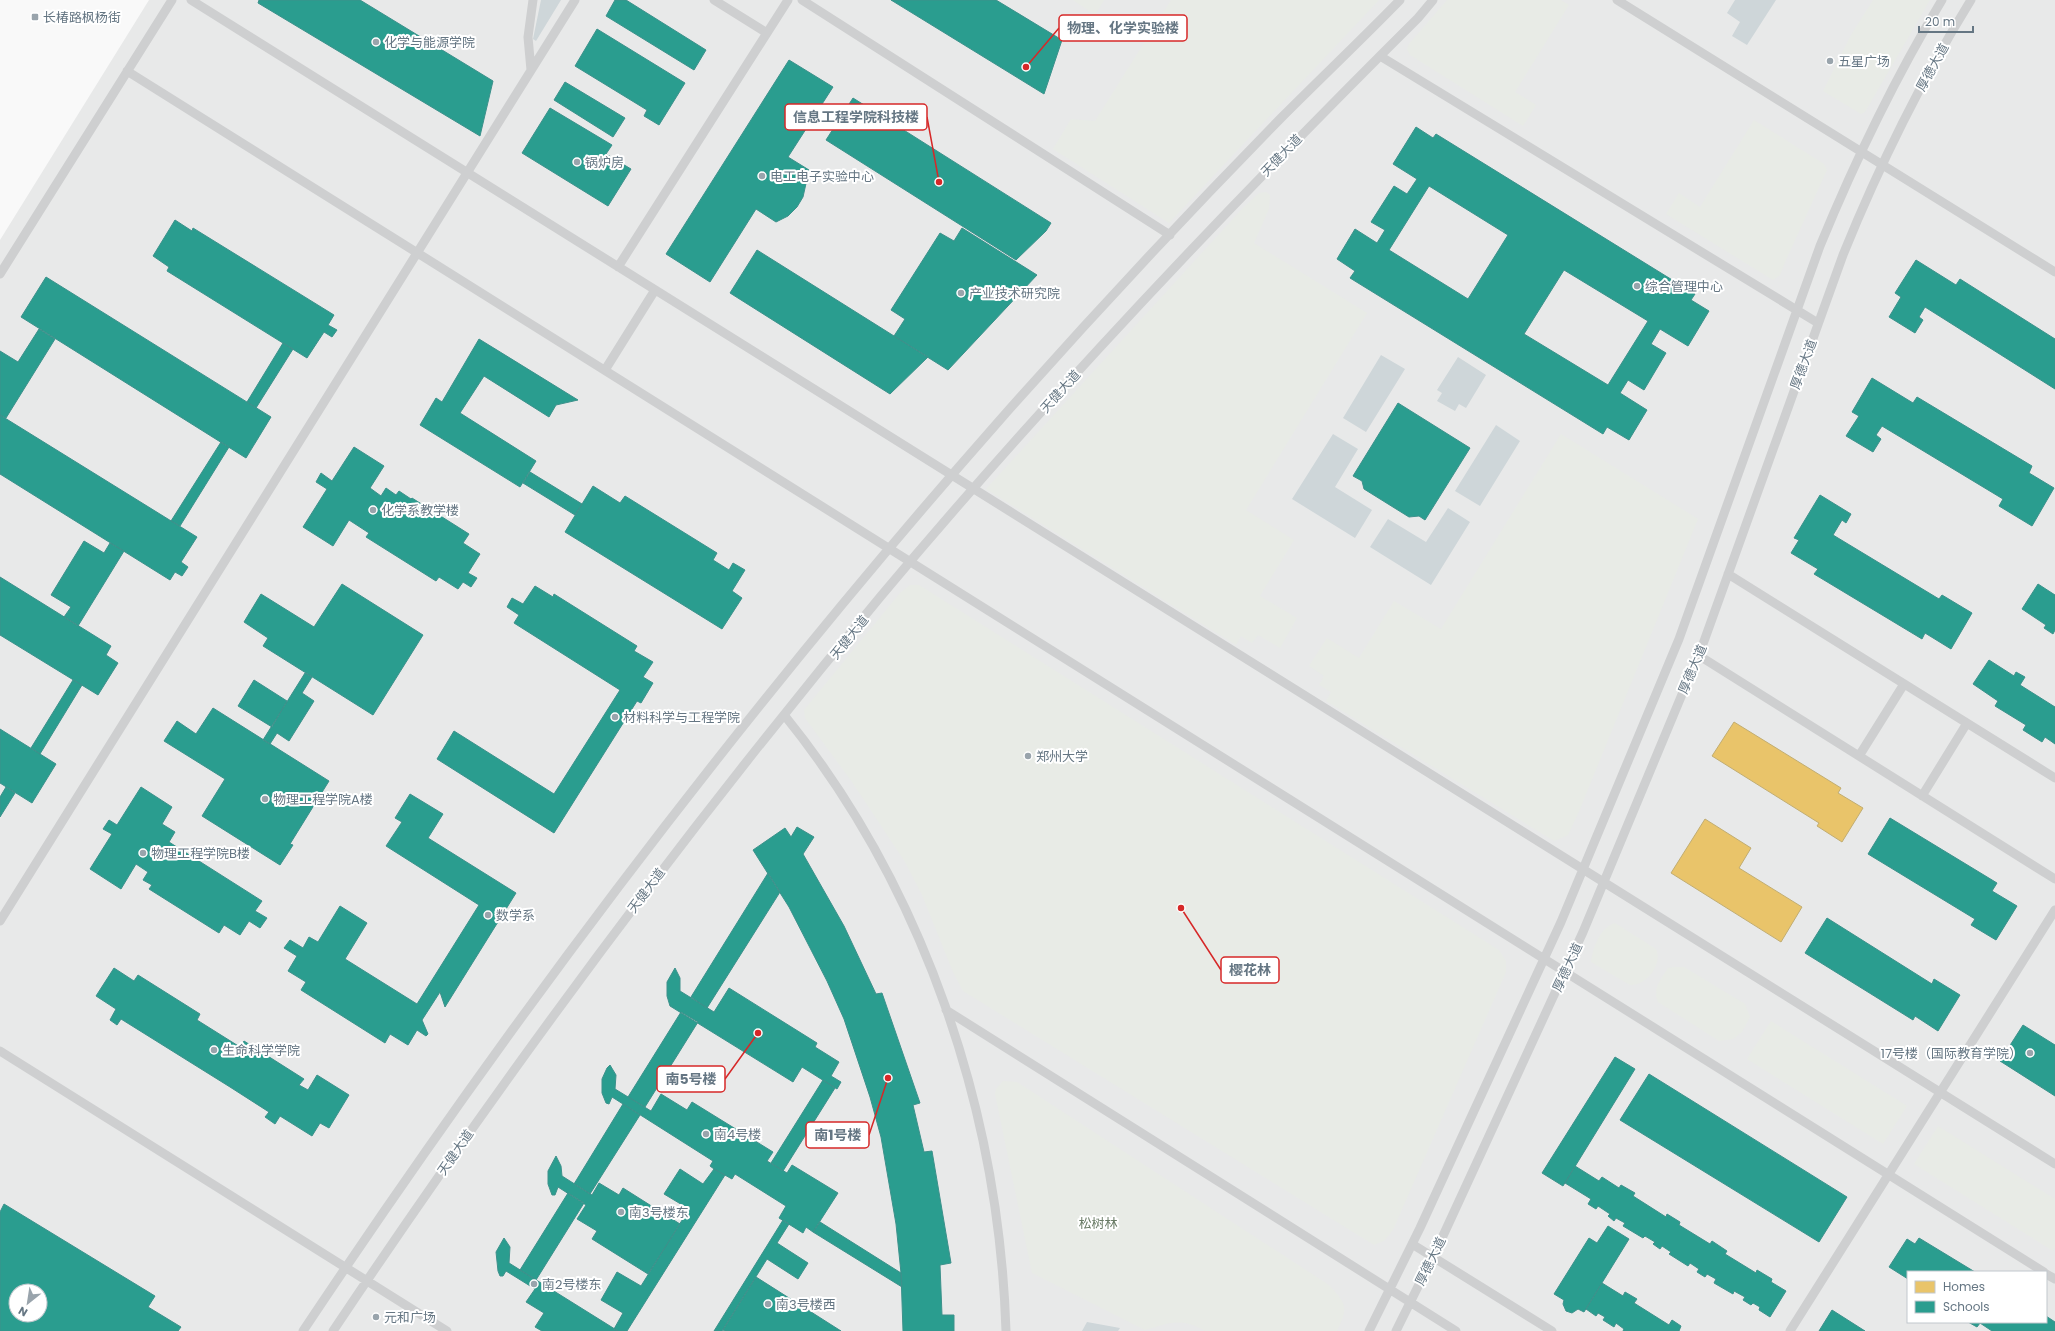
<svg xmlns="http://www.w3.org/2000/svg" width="2055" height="1331" viewBox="0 0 2055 1331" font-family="Poppins,'Noto Sans SC',sans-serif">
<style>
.built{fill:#e8e9e9;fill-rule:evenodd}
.green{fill:#e8ebe6}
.water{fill:#ced6d9}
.homes{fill:#e9c46a;stroke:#c1ad72}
.schools{fill:#2a9d8f;stroke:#3c918b;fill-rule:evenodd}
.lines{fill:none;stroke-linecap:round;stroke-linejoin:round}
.service{stroke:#cecfd0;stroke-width:9}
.poi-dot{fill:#99a4ac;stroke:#fff;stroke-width:1.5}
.labels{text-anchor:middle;stroke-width:4;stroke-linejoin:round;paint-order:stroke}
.poi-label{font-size:13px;fill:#657683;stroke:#fff;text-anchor:start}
.street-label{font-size:13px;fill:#657683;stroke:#fff}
.park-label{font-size:13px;fill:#687a64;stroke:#fff}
.leader{fill:none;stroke:#d62828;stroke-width:1.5}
.callout-dot{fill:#d62828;stroke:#fff;stroke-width:1.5}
.callout{fill:#fff;stroke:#d62828;stroke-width:1.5}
.callout-label{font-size:14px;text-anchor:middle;font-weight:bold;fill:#657683}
</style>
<rect width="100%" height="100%" fill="#f9f9f9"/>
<path class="built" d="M149,0H2055V1331H0V240ZM1908,1272H2046V1322H1908ZM16,1291H40V1315H16Z"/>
<path class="green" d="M1073,0H1104L1095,15Z
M1171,0H1379L1169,223L1053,149L1071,119L1095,121Z
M1447,0H1561L1569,5L1515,92L1536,105L1523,126L1410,55L1407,49L1409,44Z
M1873,0H1930L1865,112L1861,114L1823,91L1851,35Z
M1754,120L1824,164L1827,170L1786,260L1780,275L1773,280L1666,214L1679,193L1700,207Z
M1266,192L1270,195L1269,209L1254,243L1367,313L1246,510L1294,540L1260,596L1297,618L1280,648L1258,635L1252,643L1241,636L1236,645L986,489L1242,209L1259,193Z
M1561,434L1698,519L1580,809L1568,835L1554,841L1326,701L1331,692L1319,685L1324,676L1309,666L1327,638L1359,658L1394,601L1441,629Z
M910,585H919L1499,950L1506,961V972L1393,1230L1384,1241L1374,1245L963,991L953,972L922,895L905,862L852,782L805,718L804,710L900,593Z
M1615,923L1656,949C1663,964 1647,986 1630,985L1591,962C1593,948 1600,927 1615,923Z
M1674,967H1684L1745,1004L1750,1017L1742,1032L1733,1039L1719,1041L1658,1002C1652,989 1661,979 1668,968Z
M1771,1021L1907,1106L1883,1144L1747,1059Z
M1003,1081L1017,1082L1329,1285C1346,1304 1349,1306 1337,1331H1205C1181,1317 1170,1323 1145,1330L1032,1273L995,1094L996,1089Z
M1938,1126L2055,1199V1248L2053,1251L1914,1164Z"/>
<path class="water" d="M541,0H561L536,41L533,39Z
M1735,0H1776L1747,45L1732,36L1740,22L1727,13Z
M1381,355L1405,369L1366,432L1343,418Z
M1458,357L1486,375L1466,408L1459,404L1455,411L1437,401L1442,393L1437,390Z
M1496,425L1520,441L1480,506L1455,491Z
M1333,434L1358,449L1335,487L1372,510L1355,538L1292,499Z
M1448,508L1470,522L1431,585L1370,547L1388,519L1426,542Z
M1087,1322L1120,1328L1118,1331H1082Z"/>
<path class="homes" d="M1734,722L1841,788L1838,793L1863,808L1842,842L1817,826L1819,823L1712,756Z
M1705,819L1751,848L1739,868L1802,907L1781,942L1671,873Z"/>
<path class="schools" d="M259,0H360L493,81L480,136L258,3Z
M615,0H626L706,50L694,70L606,16Z
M891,0H996L1062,40L1044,94Z
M597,29L685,83L659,125L644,116L647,110L575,66Z
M789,60L833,87L788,157L809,170L803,197L797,207L788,216L776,222L756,209L710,282L666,254Z
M565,82L625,118L613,137L554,100Z
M853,98L1051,223L1046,231L1016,260L826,140Z
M550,108L612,145L606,154L631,169L608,206L522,153Z
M1416,127L1433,138L1436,134L1695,294L1691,300L1709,311L1688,346L1660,329L1651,344L1666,353L1644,390L1628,380L1620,393L1647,410L1629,440L1607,427L1603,434L1350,278L1355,271L1337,259L1355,229L1377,243L1385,230L1371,222L1394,186L1407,194L1417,179L1393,164ZM1429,186L1508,235L1468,299L1389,250ZM1564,270L1648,321L1608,385L1524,334Z
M175,220L192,231L193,228L334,315L328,325L337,330L332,337L324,332L307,358L167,271L169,267L153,256Z
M962,228L1037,275L948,370L894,336L905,319L891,310L940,233L954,241Z
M757,250L894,336L928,357L890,394L730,293Z
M1916,260L1956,285L1960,279L2055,339V389L1925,307L1919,317L1923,320L1915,333L1889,317L1901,297L1895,293Z
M46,277L271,417L246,458L21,317Z
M39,329L55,339L6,418L0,415V351L18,362Z
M479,339L578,400L556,405L549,417L484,376L460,413L536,461L520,487L420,425L436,398L442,402Z
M283,343L293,349L256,408L247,402Z
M1872,378L1913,403L1917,397L2032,466L2029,473L2054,488L2032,526L1999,506L2003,499L1882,426L1876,435L1881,439L1873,452L1846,436L1859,416L1852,412Z
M1398,403L1470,448L1425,520L1419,516L1409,517L1364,489L1362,481L1353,476Z
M0,415L197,537L181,562L188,567L182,576L175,572L170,580L0,474Z
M221,442L229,447L180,526L171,521Z
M354,447L384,466L370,488L381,496L386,488L396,495L399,491L411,499L412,498L469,534L463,543L480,554L468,573L477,578L471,587L463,582L458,589L439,577L436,581L366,537L369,533L349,520L333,546L303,527L327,489L316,482L321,473L332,481Z
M530,472L582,504L575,515L523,483Z
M593,486L620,503L625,496L717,553L713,560L729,570L733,563L745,570L732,591L742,598L722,629L565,532Z
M1820,495L1851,514L1846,523L1842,520L1833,535L1939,599L1942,595L1972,613L1951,649L1925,633L1922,639L1814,574L1818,569L1791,553L1799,540L1794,538Z
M84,541L104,553L110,543L124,551L78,626L64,617L71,607L51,595Z
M0,577L111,646L106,655L118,663L98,695L0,635Z
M342,584L423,635L373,715L263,646L268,638L244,622L261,594L314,627Z
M2038,584L2055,595V630L2053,634L2044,628L2046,625L2022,609Z
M535,586L553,597L554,594L637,646L634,651L653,662L643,677L653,683L641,703L637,701L554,833L437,759L454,731L554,794L620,690L514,623L519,615L507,607L512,598L523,604Z
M1989,660L2014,676L2016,672L2025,677L2020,685L2055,707V744L2045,737L2042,742L2023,730L2026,725L1995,706L1998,701L1973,684Z
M305,673L312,677L302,693L314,701L289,741L277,733L270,744L263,740Z
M73,680L82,685L40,754L31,748Z
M254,680L287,701L272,727L238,706Z
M213,708L329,781L290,844L293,845L280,865L202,816L225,779L164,741L177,721L196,734Z
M0,729L56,764L32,803L0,783Z
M6,787L15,793L0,817V797Z
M141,787L172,807L162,824L175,832L169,842L262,901L255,911L267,918L260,928L249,921L240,935L224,925L219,933L149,889L152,885L143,880L148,872L136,864L121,889L90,869L112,834L103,829L109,820L117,825Z
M410,794L443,814L428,838L516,893L445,1007L440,992L422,1020L428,1034L426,1036L417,1030L408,1045L390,1034L385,1043L301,990L306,982L288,971L297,956L284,948L290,940L303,948L309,937L318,942L340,906L367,923L345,959L417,1004L479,905L386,846L402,822L395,818Z
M1890,818L1997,883L1992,891L2017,906L1996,940L1971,925L1975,919L1868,854Z
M797,827L814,837L803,854L844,926L876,994L882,993L920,1103L913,1105L924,1152L932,1151L951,1263L940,1265L942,1315H954V1331H903L901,1273L896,1224L881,1137L870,1097L844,1019L827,981L789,907L753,850L785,828L791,837Z
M768,873L780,892L707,1008L691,997Z
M1827,918L1932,984L1934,979L1960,995L1938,1031L1915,1016L1913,1020L1805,953Z
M114,968L134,981L138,975L200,1014L197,1020L240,1047L244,1041L304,1079L299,1085L308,1090L317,1075L349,1095L329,1128L320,1123L312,1136L280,1116L275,1124L265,1117L269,1112L230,1087L121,1019L117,1025L110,1020L116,1009L96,996Z
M675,968L680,978V991L714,1012L729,988L817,1043L815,1047L839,1062L831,1076L841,1082L837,1089L802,1067L793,1082L670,1006L667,996V982Z
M681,1012L698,1022L645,1107L628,1097Z
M2023,1025L2055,1045V1096L2000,1061Z
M1615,1057L1635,1069L1563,1186L1542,1173Z
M610,1065L616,1075L615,1089L651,1111L661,1094L687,1110L692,1102L773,1152L767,1161L787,1173L792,1165L838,1193L813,1232L806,1227L803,1233L779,1218L786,1206L735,1174L732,1179L714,1169L710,1166L713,1161L612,1097L609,1104L606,1103L602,1093V1079L607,1068Z
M1649,1074L1847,1197L1819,1242L1620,1120Z
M823,1080L835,1088L783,1171L771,1163Z
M623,1104L640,1115L590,1194L574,1184Z
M556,1156L561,1166L562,1176L592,1195L599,1183L619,1195L623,1188L680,1224L648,1274L592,1239L597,1231L577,1219L586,1205L558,1187L555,1195H552L548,1184V1171Z
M1575,1166L1599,1181L1602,1177L1619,1188L1621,1185L1635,1193L1633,1196L1666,1217L1667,1214L1680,1222L1679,1225L1710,1244L1712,1241L1727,1251L1725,1254L1756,1273L1757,1270L1772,1279L1771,1282L1786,1291L1770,1317L1759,1310L1760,1307L1753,1303L1751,1305L1743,1300L1745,1297L1734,1291L1733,1294L1714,1283L1716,1279L1707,1274L1705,1277L1697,1272L1699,1269L1690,1263L1688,1266L1669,1254L1671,1252L1662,1246L1660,1249L1653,1244L1655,1242L1645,1236L1643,1238L1623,1226L1625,1223L1616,1218L1614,1221L1608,1216L1610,1214L1598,1206L1596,1209L1588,1204L1591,1199L1565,1183Z
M680,1169L703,1184L714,1169L725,1175L627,1331H618L614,1329L623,1313L601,1300L617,1272L641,1286L689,1209L664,1194Z
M568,1193L584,1203L536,1280L520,1270Z
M4,1204L155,1296L148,1307L181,1327L178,1331H0V1212ZM16,1291H40V1315H16Z
M783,1220L789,1224L777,1243L808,1263L798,1279L767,1259L722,1331H714Z
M820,1222L901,1273L902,1287L813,1232Z
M1608,1226L1629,1239L1584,1312L1578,1309L1572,1313L1566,1311L1563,1304L1564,1300L1554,1294L1589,1238L1597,1243Z
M504,1238L510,1247L509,1263L618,1331H542L535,1327L544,1313L526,1302L535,1289L506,1271L503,1276H500L498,1271L496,1252Z
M1919,1238L1975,1272H1908V1279L1889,1267L1907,1239L1915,1244Z
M756,1277L841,1331H725L723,1330Z
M1602,1283L1623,1296L1625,1292L1637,1299L1634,1303L1669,1325L1672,1320L1681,1326L1679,1331H1623L1624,1329L1616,1323L1614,1327L1603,1320L1605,1317L1598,1313L1596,1316L1586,1309Z
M1832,1310L1865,1331H1819Z
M2046,1316L2055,1322V1331H1992L1980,1323L1977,1327L1968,1322H2046Z"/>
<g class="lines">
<path class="service" d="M191,0L2055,1164
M714,0L767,33
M802,0L1170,235
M1617,0L2055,272
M1380,56L1818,323
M531,70L528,37L533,0
M127,71L2044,1272
M618,267L788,0
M0,274L172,0
M605,370L655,290
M1728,574L2055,778
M1698,655L2055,879
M785,716C924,888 999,1111 1006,1331
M1859,756L1904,684
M1922,796L1967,723
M0,921L575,0
M946,1010L1456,1331
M0,1051L447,1331
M1412,1244L1552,1331
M2046,1274L2055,1279
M303,1331C515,1013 746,708 999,421C1091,317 1186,215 1283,116C1322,77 1362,39 1400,0
M333,1331C503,1077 685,831 881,596C1050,394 1231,204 1418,18L1433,0
M1369,1331L1420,1228L1561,922L1679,639L1820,246C1855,161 1895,78 1942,0
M1396,1331L1442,1238L1583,932L1703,644L1843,255C1879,166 1921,81 1971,0
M1790,1331L2055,910"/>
</g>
<g class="poi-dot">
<rect x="31" y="13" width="8" height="8" rx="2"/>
<circle cx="376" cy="42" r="4"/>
<circle cx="1830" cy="61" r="4"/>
<circle cx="577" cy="162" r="4"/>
<circle cx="762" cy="176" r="4"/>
<circle cx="1637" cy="286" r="4"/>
<circle cx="961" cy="293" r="4"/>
<circle cx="373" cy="510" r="4"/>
<circle cx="615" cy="717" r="4"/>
<circle cx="1028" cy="756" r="4"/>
<circle cx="265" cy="799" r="4"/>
<circle cx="143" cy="853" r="4"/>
<circle cx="488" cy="915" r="4"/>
<circle cx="214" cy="1050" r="4"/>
<circle cx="2030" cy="1053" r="4"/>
<circle cx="706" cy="1134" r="4"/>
<circle cx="621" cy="1212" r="4"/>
<circle cx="534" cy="1284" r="4"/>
<circle cx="768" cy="1304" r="4"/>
<circle cx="376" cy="1317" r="4"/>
</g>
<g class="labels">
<g class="poi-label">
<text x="43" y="22">长椿路枫杨街</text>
<text x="384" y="47">化学与能源学院</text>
<text x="1838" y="66">五星广场</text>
<text x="585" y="167">锅炉房</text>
<text x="770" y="181">电工电子实验中心</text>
<text x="1645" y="291">综合管理中心</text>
<text x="969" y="298">产业技术研究院</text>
<text x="381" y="515">化学系教学楼</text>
<text x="623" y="722">材料科学与工程学院</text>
<text x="1036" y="761">郑州大学</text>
<text x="273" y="804">物理工程学院A楼</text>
<text x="151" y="858">物理工程学院B楼</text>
<text x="496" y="920">数学系</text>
<text x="222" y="1055">生命科学学院</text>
<text x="2022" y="1058" text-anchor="end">17号楼（国际教育学院）</text>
<text x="714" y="1139">南4号楼</text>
<text x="629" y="1217">南3号楼东</text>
<text x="542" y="1289">南2号楼东</text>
<text x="776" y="1309">南3号楼西</text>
<text x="384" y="1322">元和广场</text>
</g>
<g class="street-label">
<text transform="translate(1932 67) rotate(-61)" y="5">厚德大道</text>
<text transform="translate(1281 155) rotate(-46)" y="5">天健大道</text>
<text transform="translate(1803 364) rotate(-70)" y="5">厚德大道</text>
<text transform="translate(1060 391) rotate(-48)" y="5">天健大道</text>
<text transform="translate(849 637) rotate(-51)" y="5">天健大道</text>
<text transform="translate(1692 669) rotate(-67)" y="5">厚德大道</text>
<text transform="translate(646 890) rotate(-53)" y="5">天健大道</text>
<text transform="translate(1567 967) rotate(-65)" y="5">厚德大道</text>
<text transform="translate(455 1152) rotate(-55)" y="5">天健大道</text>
<text transform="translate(1430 1261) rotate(-64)" y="5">厚德大道</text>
</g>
<g class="park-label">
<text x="1098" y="1228">松树林</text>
</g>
</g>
<path class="leader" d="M1026 67L1059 28M939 182L927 117M1181 908L1221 970M758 1033L725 1079M888 1078L869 1135"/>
<g class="callout-dot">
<circle cx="1026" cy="67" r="4"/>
<circle cx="939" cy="182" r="4"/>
<circle cx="1181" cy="908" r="4"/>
<circle cx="758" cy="1033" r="4"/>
<circle cx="888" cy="1078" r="4"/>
</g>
<g class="callout">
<rect x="1059" y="15" width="128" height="26" rx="4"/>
<rect x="785" y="104" width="142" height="26" rx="4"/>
<rect x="1221" y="957" width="58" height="26" rx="4"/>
<rect x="657" y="1066" width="68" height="26" rx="4"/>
<rect x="806" y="1122" width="63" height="26" rx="4"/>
</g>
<g class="callout-label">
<text x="1123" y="33">物理、化学实验楼</text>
<text x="856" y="122">信息工程学院科技楼</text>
<text x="1250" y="975">樱花林</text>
<text x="691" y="1084">南5号楼</text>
<text x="838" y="1140">南1号楼</text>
</g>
<rect x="1907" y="1271" width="140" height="52" fill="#ffffff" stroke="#c1c8cd"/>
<rect x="1915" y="1281" width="20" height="12" fill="#e9c46a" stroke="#c1c8cd"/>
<text x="1943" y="1291" font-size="12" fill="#657683">Homes</text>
<rect x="1915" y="1301" width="20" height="12" fill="#2a9d8f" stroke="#c1c8cd"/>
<text x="1943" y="1311" font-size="12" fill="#657683">Schools</text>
<g transform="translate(28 1303) rotate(210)"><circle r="19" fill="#ffffff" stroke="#c1c8cd"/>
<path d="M0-3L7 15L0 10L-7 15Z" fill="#99a4ac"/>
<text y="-6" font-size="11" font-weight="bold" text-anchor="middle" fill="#657683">N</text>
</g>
<path d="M1919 26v6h54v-6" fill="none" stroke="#657683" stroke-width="2"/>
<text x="1925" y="26" font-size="12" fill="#657683" stroke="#ffffff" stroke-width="3" paint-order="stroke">20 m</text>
</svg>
